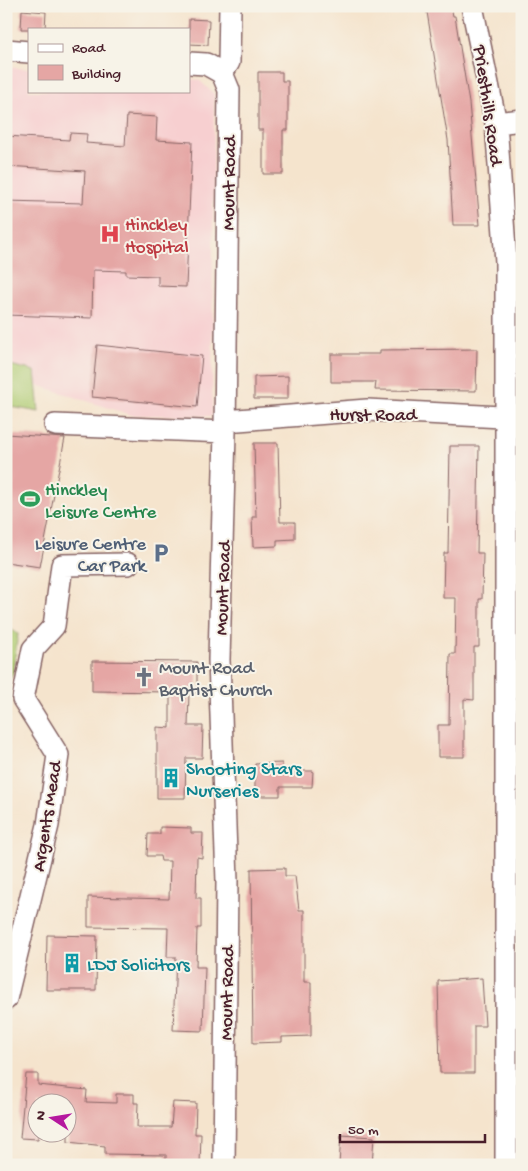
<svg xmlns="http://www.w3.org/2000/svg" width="528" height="1171" viewBox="0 0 528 1171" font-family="'Gochi Hand',sans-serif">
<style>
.built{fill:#f7cfd0}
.green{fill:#afcb72;stroke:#7c754e}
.building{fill:#e5a6a4}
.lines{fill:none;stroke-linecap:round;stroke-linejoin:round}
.minor-casing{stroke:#866464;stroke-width:24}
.minor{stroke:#fff;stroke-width:21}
.labels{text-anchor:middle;stroke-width:4;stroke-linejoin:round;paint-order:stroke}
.street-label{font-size:19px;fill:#4a1f2b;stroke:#f7f3e8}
.health-label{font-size:19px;fill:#be3a42;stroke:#f7f3e8;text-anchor:start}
.leisure-label{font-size:19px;fill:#27864d;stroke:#f7f3e8;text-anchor:start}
.service-label{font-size:19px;fill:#4e5e75;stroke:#f7f3e8;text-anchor:end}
.worship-label{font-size:19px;fill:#5b616d;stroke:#f7f3e8;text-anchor:start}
.culture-label{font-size:19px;fill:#0d838f;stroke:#f7f3e8;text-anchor:start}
</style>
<rect width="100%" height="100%" fill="#f7f3e8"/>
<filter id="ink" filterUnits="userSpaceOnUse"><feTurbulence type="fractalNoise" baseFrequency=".02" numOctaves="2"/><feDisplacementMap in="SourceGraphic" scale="10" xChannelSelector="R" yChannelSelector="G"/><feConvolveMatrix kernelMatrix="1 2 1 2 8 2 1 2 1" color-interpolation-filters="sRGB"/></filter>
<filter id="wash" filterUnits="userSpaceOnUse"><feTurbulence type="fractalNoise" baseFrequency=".0096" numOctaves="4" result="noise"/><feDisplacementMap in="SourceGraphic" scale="20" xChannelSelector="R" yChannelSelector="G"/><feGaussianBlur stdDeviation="1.12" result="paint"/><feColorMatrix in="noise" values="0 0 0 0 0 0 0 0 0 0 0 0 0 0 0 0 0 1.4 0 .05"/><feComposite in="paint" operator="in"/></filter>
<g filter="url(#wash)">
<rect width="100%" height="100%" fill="#f5e4cd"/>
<path class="built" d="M6,67L29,69V91H189V79L199,80L214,94L212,416L131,415L6,375Z"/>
<path class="green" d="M6,364L35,371L39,412L6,406Z
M6,626L18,634L13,672L6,686Z"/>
<g id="blocks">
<path class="building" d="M426,6H451L453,16H455L469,103L480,225H453L448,140Z
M22,10L46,12L45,29H21Z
M189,19L209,20L208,45L189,44Z
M258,72H282V81H288V130H283V174H263V130H258Z
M127,115L157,117L156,140L192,142L186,287L158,286V276L126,275V271L93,270L92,318L6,315V201L83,203L85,171L6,166V136L69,140L70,133L87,134L86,143L125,146Z
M97,345L202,356L197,407L92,397Z
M477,349L476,391L375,390L376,382H331V354H380V350Z
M288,376V399H254V377Z
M6,434L65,438L40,567L6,562Z
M254,443H278L280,522H295V539L277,540V546L253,547L252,517H256Z
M450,446H479L477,553H483L482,599H479V647H474V700L464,699V757H438V725H449L450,654H455L456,598H443L444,553H448Z
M92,661L197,662V693L189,692L188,726H203L202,758H186L185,798H157V727L170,728V692L92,691Z
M282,763V771H313L312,787H280V796H255V764Z
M160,827L191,828V833H203L202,858L197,857L196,898H201V928H197L196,967H205L203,1031L173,1030L176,957H167L168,928L88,927V897L169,899L170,861H161L160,856H147L148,834H160Z
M285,868V876H295L299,910H304V982H311V1036L282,1037V1042L253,1043L251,869Z
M47,935L97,936L96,990H46Z
M482,978L485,1026H474V1073H440L438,981Z
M26,1074H38V1085L87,1090L86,1102L116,1103V1094H134V1103H138L137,1127H171L173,1102L196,1103L195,1134H201L200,1165L166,1163V1155L105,1154V1146L68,1142V1104H38V1139L20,1138Z
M341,1135L374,1137L372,1165H339Z"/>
</g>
</g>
<g filter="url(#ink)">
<use href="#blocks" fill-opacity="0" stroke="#866464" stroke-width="1"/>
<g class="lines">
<defs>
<path id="minor" d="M472,6L496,123L506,262V1165
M6,50L29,52
M189,63L206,64L222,73
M222,73L229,90L225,432L219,660L227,881L224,1165
M222,73L229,62L230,6
M496,123L522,120
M225,421L367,410L522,418
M55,425L225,432
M6,999L48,825L58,755L23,699L33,649L54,626L62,565L128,564"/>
</defs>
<use href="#minor" class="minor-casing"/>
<use href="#minor" class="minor"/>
</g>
</g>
<defs>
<symbol id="hospital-bare" viewBox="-9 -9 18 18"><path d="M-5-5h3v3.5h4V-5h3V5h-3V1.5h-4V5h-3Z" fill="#e0444e" stroke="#f7f3e8" stroke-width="2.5" paint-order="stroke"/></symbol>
<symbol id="stadium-bare" viewBox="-9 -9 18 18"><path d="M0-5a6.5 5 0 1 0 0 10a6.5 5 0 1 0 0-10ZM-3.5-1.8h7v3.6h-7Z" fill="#2e9e5b" stroke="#f7f3e8" stroke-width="2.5" paint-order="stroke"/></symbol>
<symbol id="parking-bare" viewBox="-9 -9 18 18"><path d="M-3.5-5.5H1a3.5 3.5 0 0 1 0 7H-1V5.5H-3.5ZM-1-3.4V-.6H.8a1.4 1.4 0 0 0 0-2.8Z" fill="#5c6f8a" stroke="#f7f3e8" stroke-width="2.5" paint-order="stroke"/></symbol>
<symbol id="church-bare" viewBox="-9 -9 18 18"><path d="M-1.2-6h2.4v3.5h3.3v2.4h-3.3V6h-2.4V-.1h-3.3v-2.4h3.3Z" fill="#6b7280" stroke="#f7f3e8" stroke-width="2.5" paint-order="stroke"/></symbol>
<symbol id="building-bare" viewBox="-9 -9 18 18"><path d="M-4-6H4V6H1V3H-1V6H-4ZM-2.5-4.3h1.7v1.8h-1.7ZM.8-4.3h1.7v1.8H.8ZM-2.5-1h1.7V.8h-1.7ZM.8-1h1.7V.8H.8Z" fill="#0f9aa8" stroke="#f7f3e8" stroke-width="2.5" paint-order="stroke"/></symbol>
</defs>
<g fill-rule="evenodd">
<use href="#hospital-bare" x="96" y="220" width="28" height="28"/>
<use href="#stadium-bare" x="16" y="485" width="28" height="28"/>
<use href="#parking-bare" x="147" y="539" width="28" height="28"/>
<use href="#church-bare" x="130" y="663" width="28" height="28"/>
<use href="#building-bare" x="157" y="764" width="28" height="28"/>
<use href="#building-bare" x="58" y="949" width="28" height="28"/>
</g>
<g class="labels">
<g class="street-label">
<text transform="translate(490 105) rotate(82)" y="7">Priesthills Road</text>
<text transform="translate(227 183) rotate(-89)" y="7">Mount Road</text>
<text x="373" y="420">Hurst Road</text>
<text transform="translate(221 588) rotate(-88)" y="7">Mount Road</text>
<text transform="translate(45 816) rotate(-81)" y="7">Argents Mead</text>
<text transform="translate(225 993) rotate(-89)" y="7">Mount Road</text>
</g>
<g class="health-label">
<text x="125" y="230">Hinckley<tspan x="125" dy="22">Hospital</tspan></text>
</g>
<g class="leisure-label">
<text x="45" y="495">Hinckley<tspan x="45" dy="22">Leisure Centre</tspan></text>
</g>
<g class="service-label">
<text x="146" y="549">Leisure Centre<tspan x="146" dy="22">Car Park</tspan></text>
</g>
<g class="worship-label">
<text x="159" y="673">Mount Road<tspan x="159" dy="22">Baptist Church</tspan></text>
</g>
<g class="culture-label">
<text x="186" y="774">Shooting Stars<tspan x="186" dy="22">Nurseries</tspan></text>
<text x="87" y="970">LDJ Solicitors</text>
</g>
</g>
<rect width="528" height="1171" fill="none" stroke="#f7f3e8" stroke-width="25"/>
<rect x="28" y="28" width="162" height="65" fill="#f7f3e8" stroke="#b29e9c"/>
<rect x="38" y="44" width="25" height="8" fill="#ffffff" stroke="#b29e9c"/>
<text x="72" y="52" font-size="15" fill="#4a1f2b">Road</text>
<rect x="38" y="65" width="25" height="15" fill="#e5a6a4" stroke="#b29e9c"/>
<text x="72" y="78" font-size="15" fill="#4a1f2b">Building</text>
<g transform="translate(52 1118) rotate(282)"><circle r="24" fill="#f7f3e8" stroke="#b29e9c"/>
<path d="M0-4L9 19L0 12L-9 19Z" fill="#b5179e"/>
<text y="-8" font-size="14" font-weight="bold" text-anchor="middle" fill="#4a1f2b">N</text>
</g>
<path d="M340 1134v8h145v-8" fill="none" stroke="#4a1f2b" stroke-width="2.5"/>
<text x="348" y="1134" font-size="15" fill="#4a1f2b" stroke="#f7f3e8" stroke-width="4" paint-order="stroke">50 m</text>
</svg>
